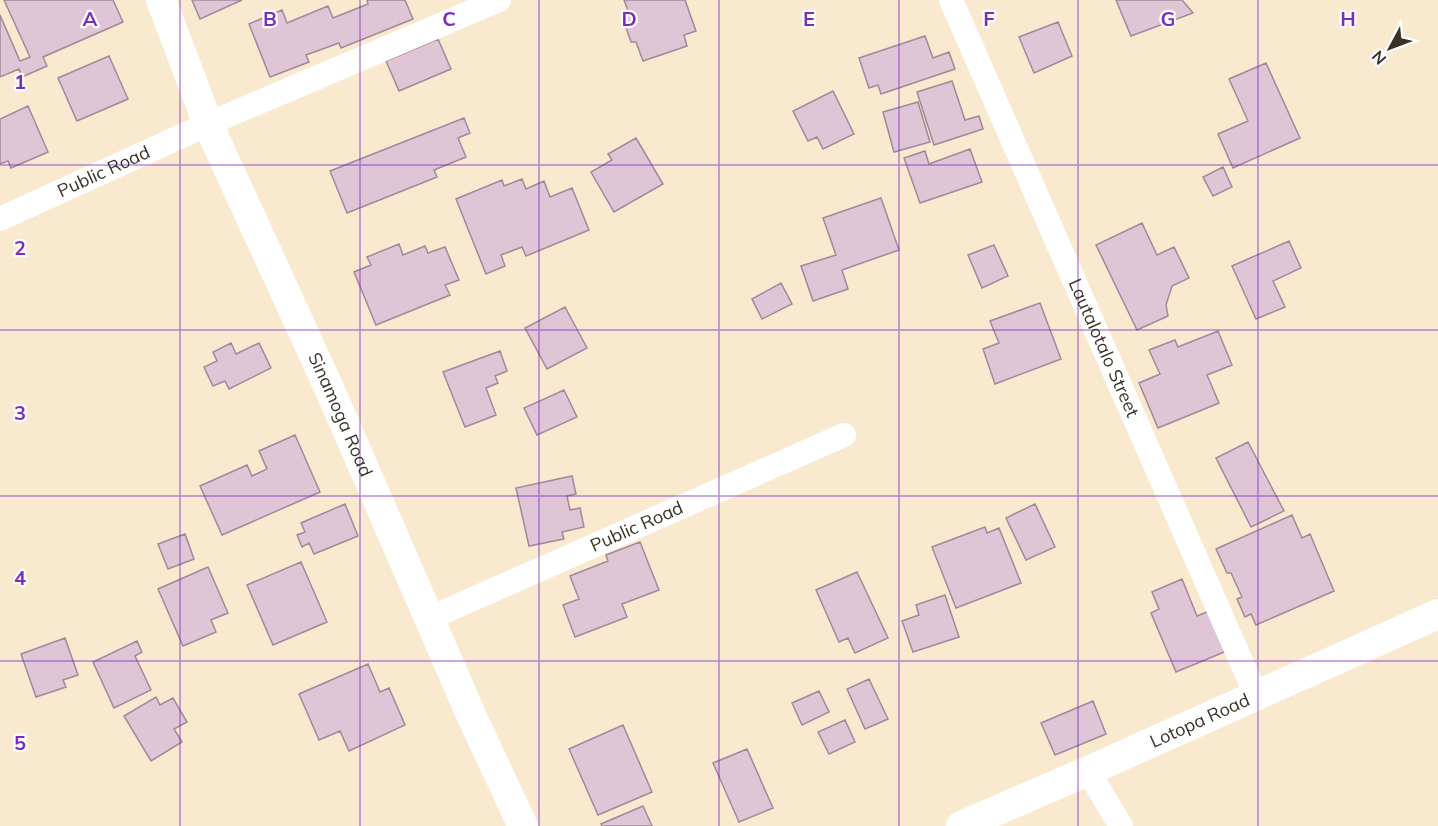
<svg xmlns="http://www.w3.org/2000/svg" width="1438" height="826" viewBox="0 0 1438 826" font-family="Mulish,sans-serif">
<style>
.building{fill:#e0c5d6;stroke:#a28899;stroke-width:1.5}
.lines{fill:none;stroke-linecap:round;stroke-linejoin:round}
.minor{stroke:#fff;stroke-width:24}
.tertiary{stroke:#fff;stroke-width:30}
.grid{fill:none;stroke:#7b2cbf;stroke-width:1.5;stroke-opacity:0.55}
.labels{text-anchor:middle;stroke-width:4.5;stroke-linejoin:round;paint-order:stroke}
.street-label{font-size:18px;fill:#373127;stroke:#fff}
.grid-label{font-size:20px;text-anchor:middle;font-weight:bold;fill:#7b2cbf;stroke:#fff;stroke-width:4.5;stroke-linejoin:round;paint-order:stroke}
</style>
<rect width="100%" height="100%" fill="#f9e9cf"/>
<path class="building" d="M4,0H113L123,22L43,57L47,66L22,77L19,69L0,77V15L20,61L30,57Z
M192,0H242L200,19Z
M367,0H405L413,19L341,48L339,43L306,55L309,62L270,77L249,24L282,10L287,23L328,6L333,18L368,4Z
M624,0H685L696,31L684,35L687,46L643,61L636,42H631L622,16L629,13Z
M1116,0H1182L1193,13L1131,36Z
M1058,22L1072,56L1034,73L1019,37Z
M925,36L933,58L949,52L955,69L881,94L878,85L869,88L859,58Z
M438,39L451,69L399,91L386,61Z
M109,56L128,99L77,121L58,78Z
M1266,63L1300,138L1233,168L1218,134L1248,121L1229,79Z
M952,81L965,120L979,116L983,129L934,145L917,92Z
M833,91L854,134L823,149L817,137L808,141L793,111Z
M918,102L930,142L894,152L883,112Z
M28,106L48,152L11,168L8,161L0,164V119Z
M464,118L470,133L458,138L466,157L434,170L437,177L347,213L330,171Z
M636,138L663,184L614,212L591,172L612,160L608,154Z
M970,149L982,182L920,203L904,158L925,151L929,164Z
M1223,167L1232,187L1213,196L1203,177Z
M522,179L526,189L544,181L550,197L572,188L589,230L526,256L522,247L501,255L505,266L486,274L456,199L502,180L504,186Z
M881,198L899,250L842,270L848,289L813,301L801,266L836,255L823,218Z
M1142,223L1157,255L1174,247L1189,278L1172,286L1166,305L1168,316L1137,330L1096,245Z
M1289,241L1301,268L1273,281L1285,307L1256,319L1232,266Z
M399,244L403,255L425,246L428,253L445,247L459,280L445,285L450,295L376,325L354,272L371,265L367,257Z
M994,245L1008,276L982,288L968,255Z
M781,283L792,304L762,319L752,299Z
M1040,303L1061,359L995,384L983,349L999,343L990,321Z
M565,307L587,348L547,369L525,328Z
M1218,331L1232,365L1207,375L1219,403L1158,428L1139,383L1160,374L1149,350L1175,340L1178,347Z
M231,343L236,354L259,343L271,368L229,389L225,381L213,386L204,367L217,361L213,352Z
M500,351L507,371L495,376L498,383L486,388L496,415L465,427L443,372Z
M564,390L577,417L537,435L524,408Z
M295,435L320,492L222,535L200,486L247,465L252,476L267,469L259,451Z
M1248,442L1284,511L1251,527L1216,458Z
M572,476L576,494L567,496L570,510L580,508L584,527L562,532L564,539L529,546L516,488Z
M345,504L358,536L314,554L309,543L302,547L297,535L305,532L301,523Z
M1035,504L1055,547L1026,560L1006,518Z
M1292,515L1302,538L1310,534L1334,591L1256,625L1251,614L1245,617L1237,599L1242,597L1231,573H1227L1216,549Z
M985,527L987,533L999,528L1021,583L956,608L932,547Z
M185,534L194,559L168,569L158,544Z
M640,542L659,590L622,604L627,617L575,637L563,605L579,599L570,576L608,561L606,555Z
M301,562L327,622L273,645L247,585Z
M208,567L228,613L211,620L216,632L183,646L158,589Z
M857,572L888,638L855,653L848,638L839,642L816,590Z
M1182,579L1197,616L1212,610L1229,650L1176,672L1151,613L1159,609L1152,592Z
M945,595L959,637L913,652L902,621L919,615L916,605Z
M65,638L78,675L63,680L66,687L36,697L21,654Z
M137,641L142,652L135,656L151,690L114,708L93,662Z
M368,664L380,692L389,688L405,725L349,751L340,731L319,740L299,694Z
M869,679L888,719L865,729L847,689Z
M819,691L829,712L802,725L792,703Z
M156,697L160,705L173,698L187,722L174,729L182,742L151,761L124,716Z
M1093,701L1106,734L1055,755L1041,723Z
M845,720L855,742L829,754L818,732Z
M623,725L652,792L598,815L569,749Z
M747,749L773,808L739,822L713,763Z
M643,806L652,826H602L601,824Z"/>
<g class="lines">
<g class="minor">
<path id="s1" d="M951,0L1256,695"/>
<path id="s2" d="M0,219L208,124L499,0"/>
<path id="s3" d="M430,618L844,435"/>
<path d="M1088,771L1121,826"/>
</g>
<g class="tertiary">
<path id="s4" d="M161,0L208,124L329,388L472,717L523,826"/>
<path id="s5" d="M961,826L1088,771L1438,614"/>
</g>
</g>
<path class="grid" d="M180,0V826M360,0V826M539,0V826M719,0V826M899,0V826M1078,0V826M1258,0V826M0,165H1438M0,330H1438M0,496H1438M0,661H1438"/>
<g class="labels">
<g class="street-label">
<text dy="6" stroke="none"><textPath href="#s2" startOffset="114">Public Road</textPath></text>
<text dy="6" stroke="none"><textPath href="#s1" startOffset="380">Lautalotalo Street</textPath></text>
<text dy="6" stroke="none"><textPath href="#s4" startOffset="452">Sinamoga Road</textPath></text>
<text dy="6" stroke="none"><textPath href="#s3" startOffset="226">Public Road</textPath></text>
<text dy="6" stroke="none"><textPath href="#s5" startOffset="261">Lotopa Road</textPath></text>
</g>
</g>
<g class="grid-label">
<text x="90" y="26">A</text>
<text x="270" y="26">B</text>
<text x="449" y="26">C</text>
<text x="629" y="26">D</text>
<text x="809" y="26">E</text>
<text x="989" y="26">F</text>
<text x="1168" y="26">G</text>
<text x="1348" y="26">H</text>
<text x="20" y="89">1</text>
<text x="20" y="255">2</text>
<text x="20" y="420">3</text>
<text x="20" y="585">4</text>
<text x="20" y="750">5</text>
</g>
<g transform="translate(1390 48) rotate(229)" stroke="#ffffff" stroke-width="4.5" paint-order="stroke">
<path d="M0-4.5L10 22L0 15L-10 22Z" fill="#373127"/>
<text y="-9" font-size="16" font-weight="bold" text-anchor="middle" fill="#373127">N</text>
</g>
</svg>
